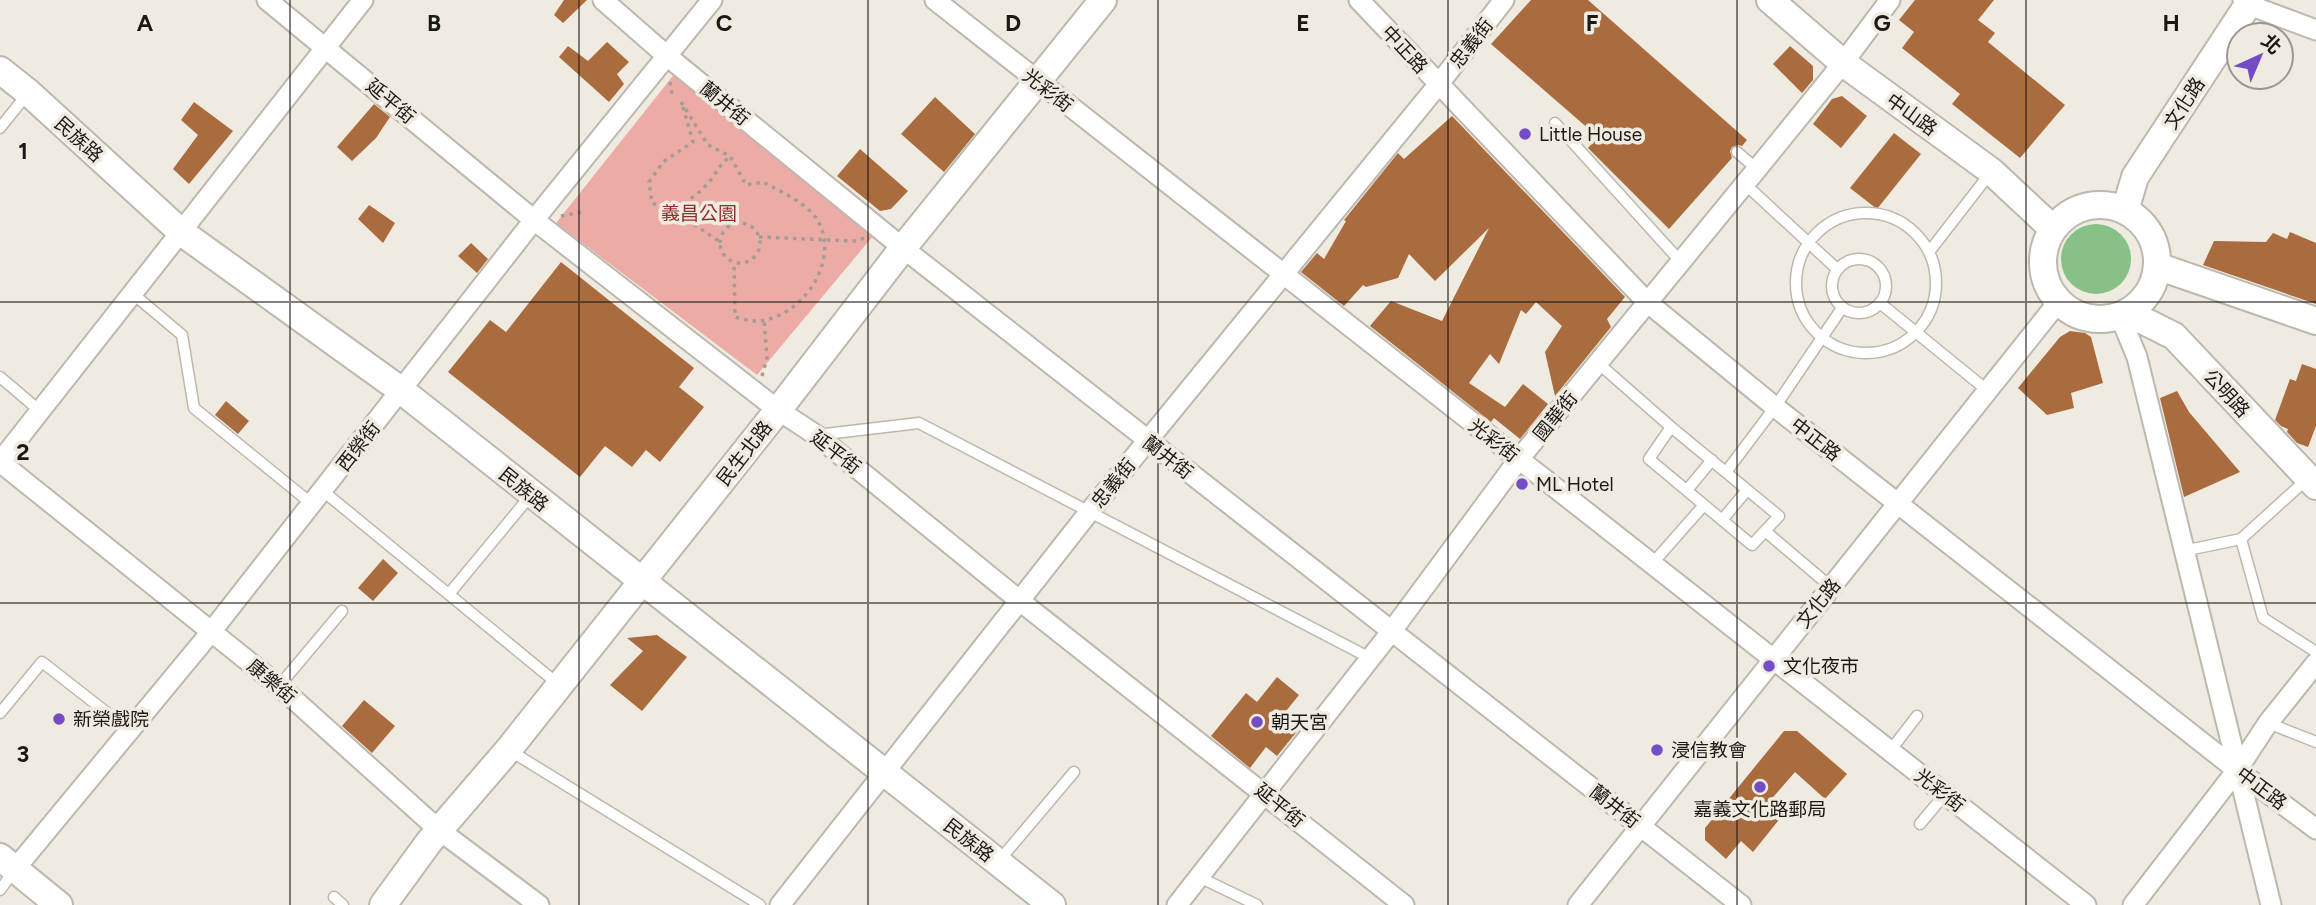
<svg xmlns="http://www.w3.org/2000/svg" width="2316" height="905" viewBox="0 0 2316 905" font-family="Figtree,'Noto Sans TC',sans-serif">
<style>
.green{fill:#ecaba5}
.water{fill:#87c188}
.building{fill:#aa6b3e}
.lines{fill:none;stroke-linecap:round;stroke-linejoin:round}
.lane-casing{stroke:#bdb8ae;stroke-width:13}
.street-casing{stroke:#bdb8ae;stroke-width:23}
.secondary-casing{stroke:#bdb8ae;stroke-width:30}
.path{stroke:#a29e96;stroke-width:3.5;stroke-dasharray:3.5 5;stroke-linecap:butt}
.lane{stroke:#fff;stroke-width:10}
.street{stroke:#fff;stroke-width:19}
.secondary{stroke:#fff;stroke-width:26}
.grid{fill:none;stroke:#1b1915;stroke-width:2;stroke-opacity:0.55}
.poi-dot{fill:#744cc5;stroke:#f0ebe1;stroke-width:2.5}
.labels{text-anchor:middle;stroke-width:7;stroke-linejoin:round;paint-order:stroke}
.street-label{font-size:19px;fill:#1b1915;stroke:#f0ebe1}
.poi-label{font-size:19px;fill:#1b1915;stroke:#f0ebe1;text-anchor:start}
.park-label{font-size:19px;fill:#8e2e2d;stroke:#f0ebe1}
.grid-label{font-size:23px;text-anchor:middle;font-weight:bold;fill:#1b1915;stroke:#f0ebe1;stroke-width:7;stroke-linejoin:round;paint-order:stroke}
</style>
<rect width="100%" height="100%" fill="#f0ebe1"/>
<path class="green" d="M676,72L873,236L757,375L556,223Z"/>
<path class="water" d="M2061 259a35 35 0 1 1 70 0a35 35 0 1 1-70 0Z"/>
<path class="building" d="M564,0H587L563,23L554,15Z
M1531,0H1588L1747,140L1742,146L1738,145L1732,147L1730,151L1732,158L1669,229L1588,148L1598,137L1491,44Z
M1915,0H1994L1978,20L1995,33L1988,42L2065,105L2020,158L1952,104L1960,94L1902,48L1914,32L1899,20Z
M607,42L629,62L617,74L624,84L609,102L559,57L568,46L588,61Z
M1790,46L1813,66V80L1802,93L1773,64Z
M1842,96L1867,116L1841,148L1813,124L1832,99Z
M935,97L975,134L944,172L901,134Z
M194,102L233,131L189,184L173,169L198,135L181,120Z
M374,104L390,117L376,138L352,161L337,147Z
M1452,116L1625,297L1607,319L1611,327L1555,396L1545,352L1562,326L1536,302L1526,314L1521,310L1499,364L1490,354L1469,383L1505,407L1523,384L1548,404L1520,439L1494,418L1491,422L1370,326L1391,301L1442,321L1489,228L1435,281L1409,254L1398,278L1366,287L1363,285L1344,306L1301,272L1317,253L1324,259L1346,221L1344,220L1398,153L1404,159Z
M1894,133L1921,154L1877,209L1850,188Z
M860,149L908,191L891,209L880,211L837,176Z
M369,205L395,223L383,243L358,219Z
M2290,232L2316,243V304L2203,265L2214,241L2266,242L2273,233L2287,239Z
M471,243L488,259L477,273L458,256Z
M561,262L694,368L679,387L704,407L660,462L646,450L632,467L605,446L580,477L448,372L490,320L506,332Z
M2070,331L2085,333L2091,337L2103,383L2071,393L2074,408L2047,415L2018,388L2060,337Z
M2302,364L2316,369V426L2308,447L2297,443L2287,432L2288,429L2281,426L2275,420L2290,379L2296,381Z
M2177,391L2189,412L2240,472L2184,497L2160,398Z
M226,401L249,421L238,434L215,415Z
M383,559L398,573L373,601L358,588Z
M657,635L687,657L642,711L610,685L643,651L627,638Z
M1277,677L1299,695L1282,716L1299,729L1277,756L1266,747L1250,768L1211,736L1246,693L1257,702Z
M364,700L395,726L372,753L342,726Z
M1784,731H1797L1847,774L1825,799L1795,772L1767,804L1782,816L1753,852L1741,841L1726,859L1705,840V828Z"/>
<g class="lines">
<defs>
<path id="lane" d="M1555,123L1680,261
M0,128L28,93
M1737,152L1757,169
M1745,184L1837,269
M1796 283a70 70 0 1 1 140 0a70 70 0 1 1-140 0Z
M1929,252L1991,172
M1832 286a27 27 0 1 1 54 0a27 27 0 1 1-54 0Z
M132,293L182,335L194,408L312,504
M1880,303L1988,391
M1598,363L1671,427
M0,377L40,411
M817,435L919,423L1370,658
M1726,472L1775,407L1842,308
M1687,490L1712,460
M323,491L558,684
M1722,520L1747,490
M1765,531L1752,545L1649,459L1671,427L1779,516L1765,531L1831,587
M2241,539L2263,618L2316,652
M2183,551L2241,539L2306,480
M1652,564L1704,505
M449,594L531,495
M279,686L342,611
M0,713L42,662L129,730
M2268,723L2316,742
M509,750L760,905
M1890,751L1917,716
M1920,824L1945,794
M998,862L1074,772
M1199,877L1257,905
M0,890L15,869
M334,897L343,905"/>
<path id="street" d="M267,0L534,220L778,410L816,435L1020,601L1404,905
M603,0L667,56L903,248L1741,905
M935,0L2086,905
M1359,0L1647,302L1775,407L2237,770L2316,829
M2243,0L2249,5L2316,30
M2120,316L2137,357L2271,905
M0,462L279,686L439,830L539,905
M0,462L363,0
M15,869L211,632L534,220L712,0
M780,905L1090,511L1438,85L1504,0
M1177,905L1391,632L1519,459L1757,169L1843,63L1890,0
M1578,905L2059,301
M2133,905L2237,770L2268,723L2316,663"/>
<path id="secondary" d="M1770,0L1843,63L1991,171L2053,229
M0,70L29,93L181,232L402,391L1052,905
M2043 262a57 57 0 1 1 114 0a57 57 0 1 1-114 0Z
M2125,211L2135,177L2251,0
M2157,266L2316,321
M2128,313L2174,336L2316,486
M0,857L59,905
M383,905L429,842L509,749L786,400L903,248L1103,0"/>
</defs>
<use href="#lane" class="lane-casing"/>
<use href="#street" class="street-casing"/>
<use href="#secondary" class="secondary-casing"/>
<path class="path" d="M670,82L672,94
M681,102L708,145L730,156L746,185L763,182C781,192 810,204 819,223C840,263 800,320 756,321C750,321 742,319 735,317L734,263
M683,107L693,142L663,162L649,182L652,203L673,210C686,203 703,191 712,178C718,170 721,164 729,157
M673,210L720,242
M561,216L583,212
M720 243a20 20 0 1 1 40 0a20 20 0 1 1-40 0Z
M759,237L855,241L865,238
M762,376L767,358L764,319"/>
<use href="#lane" class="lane"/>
<use href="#street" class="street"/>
<use href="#secondary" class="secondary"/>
</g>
<path class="grid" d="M290,0V905M579,0V905M868,0V905M1158,0V905M1448,0V905M1737,0V905M2026,0V905M0,302H2316M0,603H2316"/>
<g class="poi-dot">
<circle cx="1525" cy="134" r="7"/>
<circle cx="1522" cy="484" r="7"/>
<circle cx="1769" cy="666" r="7"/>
<circle cx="59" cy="719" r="7"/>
<circle cx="1257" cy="722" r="7"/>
<circle cx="1657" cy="750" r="7"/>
<circle cx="1760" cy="787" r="7"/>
</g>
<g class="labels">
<g class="street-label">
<text transform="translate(1471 43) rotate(-52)" y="7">忠義街</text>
<text transform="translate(1405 49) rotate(47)" y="7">中正路</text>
<text transform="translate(1048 90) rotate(38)" y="7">光彩街</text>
<text transform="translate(391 101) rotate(40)" y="7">延平街</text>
<text transform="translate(725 103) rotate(39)" y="7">蘭井街</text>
<text transform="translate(2184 103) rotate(-57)" y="7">文化路</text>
<text transform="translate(1912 114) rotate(36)" y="7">中山路</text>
<text transform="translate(79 139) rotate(42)" y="7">民族路</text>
<text transform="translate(2227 393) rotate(47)" y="7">公明路</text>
<text transform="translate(1555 416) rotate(-51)" y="7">國華街</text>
<text transform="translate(1816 439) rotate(38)" y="7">中正路</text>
<text transform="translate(1494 440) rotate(38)" y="7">光彩街</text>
<text transform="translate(358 446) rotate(-52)" y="7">西榮街</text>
<text transform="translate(836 452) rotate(38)" y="7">延平街</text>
<text transform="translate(744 453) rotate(-52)" y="7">民生北路</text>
<text transform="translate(1168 457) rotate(38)" y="7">蘭井街</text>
<text transform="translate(1113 483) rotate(-51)" y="7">忠義街</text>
<text transform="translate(524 489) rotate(39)" y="7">民族路</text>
<text transform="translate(1818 603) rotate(-51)" y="7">文化路</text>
<text transform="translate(272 681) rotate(40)" y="7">康樂街</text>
<text transform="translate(2262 788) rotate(37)" y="7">中正路</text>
<text transform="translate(1940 790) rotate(38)" y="7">光彩街</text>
<text transform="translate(1280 805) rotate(39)" y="7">延平街</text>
<text transform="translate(1615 806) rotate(38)" y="7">蘭井街</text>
<text transform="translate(969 840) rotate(38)" y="7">民族路</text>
</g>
<g class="poi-label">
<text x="1539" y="141">Little House</text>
<text x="1536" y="491">ML Hotel</text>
<text x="1783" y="673">文化夜市</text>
<text x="73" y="726">新榮戲院</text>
<text x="1271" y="729">朝天宮</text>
<text x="1671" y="757">浸信教會</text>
<text x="1760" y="816" text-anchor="middle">嘉義文化路郵局</text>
</g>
<g class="park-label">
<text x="699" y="220">義昌公園</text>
</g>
</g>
<g class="grid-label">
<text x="145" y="31">A</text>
<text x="434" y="31">B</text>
<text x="724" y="31">C</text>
<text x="1013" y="31">D</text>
<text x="1303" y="31">E</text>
<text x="1592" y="31">F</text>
<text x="1882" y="31">G</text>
<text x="2171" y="31">H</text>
<text x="23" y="159">1</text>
<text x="23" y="460">2</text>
<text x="23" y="762">3</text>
</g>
<g transform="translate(2260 56) rotate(44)"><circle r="33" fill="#f0ebe1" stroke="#9b978f" stroke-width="2"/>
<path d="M0-5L12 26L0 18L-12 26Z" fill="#744cc5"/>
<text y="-10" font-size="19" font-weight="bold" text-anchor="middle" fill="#1b1915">北</text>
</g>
</svg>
